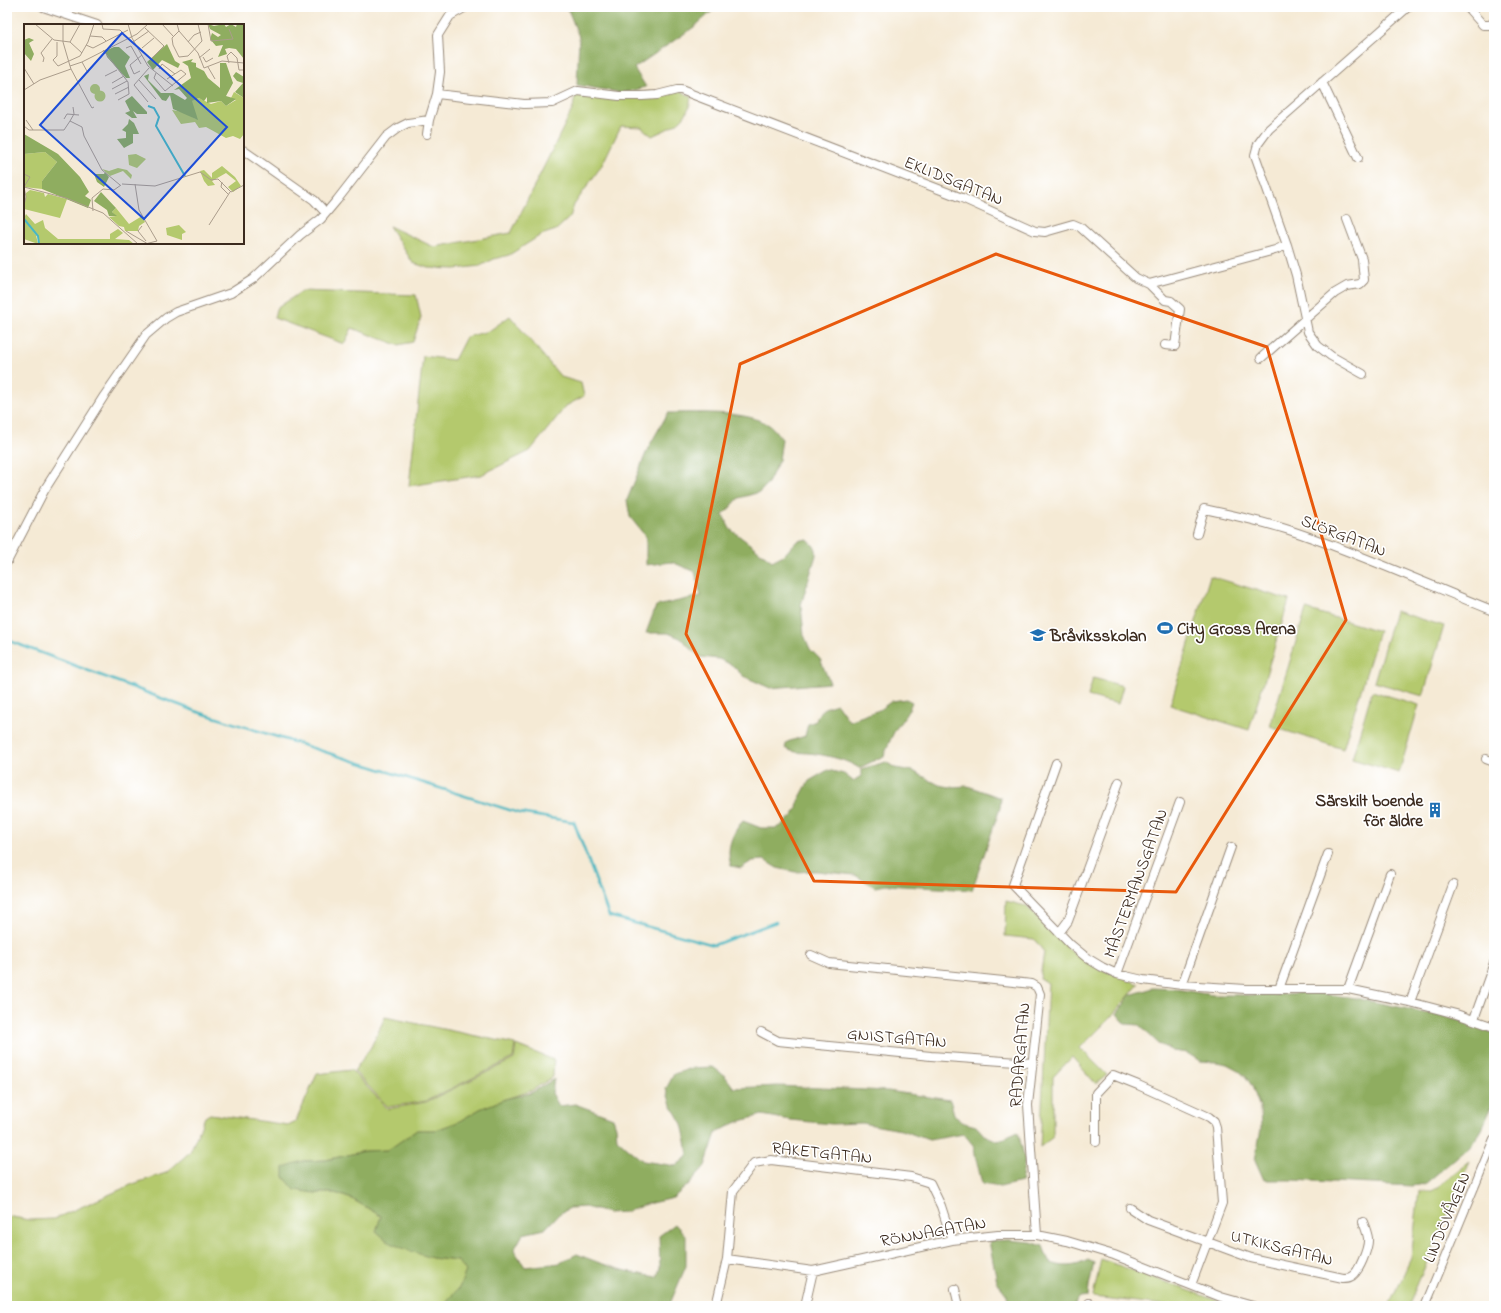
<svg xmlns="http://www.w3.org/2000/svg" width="1501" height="1313" viewBox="0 0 1501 1313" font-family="'Indie Flower',sans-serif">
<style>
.green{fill:#b4c96d;stroke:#787a46}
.forest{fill:#8fad60;stroke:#656c3f}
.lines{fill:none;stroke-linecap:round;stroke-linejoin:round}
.stream{stroke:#49b7c2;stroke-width:2.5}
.minor-casing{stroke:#988a7a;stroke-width:10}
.minor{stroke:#fff;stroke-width:8}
.marked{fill:none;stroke:#e8590c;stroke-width:3;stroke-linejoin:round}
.labels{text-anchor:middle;stroke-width:3.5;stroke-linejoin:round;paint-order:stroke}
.street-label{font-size:17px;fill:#3b2a1e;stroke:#fff}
.poi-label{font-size:17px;font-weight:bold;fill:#3b2a1e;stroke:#fff;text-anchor:start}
.inset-river{fill:none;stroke:#49b7c2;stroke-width:2}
.inset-road{fill:none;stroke:#ab9d8c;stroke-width:1}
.view{fill:#1d4ed8;fill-opacity:0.15;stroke:#1d4ed8;stroke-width:2}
.inset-edge{fill:none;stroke:#3b2a1e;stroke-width:2}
</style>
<rect width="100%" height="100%" fill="#fff"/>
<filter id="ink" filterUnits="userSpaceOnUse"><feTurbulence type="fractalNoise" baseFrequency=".025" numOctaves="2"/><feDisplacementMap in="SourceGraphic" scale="8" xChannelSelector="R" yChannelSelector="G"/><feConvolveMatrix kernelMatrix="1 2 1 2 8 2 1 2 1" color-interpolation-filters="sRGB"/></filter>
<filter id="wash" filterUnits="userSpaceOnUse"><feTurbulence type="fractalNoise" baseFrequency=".012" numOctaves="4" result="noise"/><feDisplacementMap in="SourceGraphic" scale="16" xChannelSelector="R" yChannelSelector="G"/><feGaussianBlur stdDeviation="0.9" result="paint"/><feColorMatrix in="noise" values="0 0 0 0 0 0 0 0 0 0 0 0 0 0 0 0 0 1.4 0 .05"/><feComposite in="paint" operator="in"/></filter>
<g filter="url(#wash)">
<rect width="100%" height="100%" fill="#f5ead5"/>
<path class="green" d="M680,91L691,96C689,122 673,126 652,136L641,127L621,126L602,165L574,205L570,217L556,230L541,235L509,255L494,259L480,266L455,269L429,268L413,263L389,226L434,247L511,233L573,108L575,95Z
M302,291L416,295L421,317L413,342L398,345L352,328L344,344L274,318L276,309Z
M510,316L561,377L581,383L584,396L566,406L530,451L481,475L409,486L423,356L454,360L466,337L489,331Z
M1210,576L1289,600L1249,730L1170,705Z
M1306,609L1379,631L1343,749L1270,726Z
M1395,611L1444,626L1423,696L1374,682Z
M1093,678L1123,686L1118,704L1088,696Z
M1372,691L1419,705L1399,773L1352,759Z
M1006,901L1026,906L1072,952L1100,969L1139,984L1109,1019L1080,1048L1107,1075L1096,1084L1072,1057L1053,1077V1137L1040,1147L1048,983L1040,979L1044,952L1034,939L1005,936Z
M385,1017L515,1044L513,1058L426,1101L388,1107L354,1071L371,1047Z
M516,1045L554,1060L553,1077L531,1091L505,1099L480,1109L458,1122L436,1130H417L388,1150L365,1151L326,1160L303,1161L315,1193H335L352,1199L381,1216L432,1258L458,1261L466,1271L459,1289L442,1306H7V1216L29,1220L54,1219L133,1184L166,1173L190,1152L205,1117L210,1114L288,1125L296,1121L317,1074L351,1070L388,1109L426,1102L514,1059Z
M1470,1162L1408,1306H1389L1411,1258L1419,1191H1432Z
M1101,1259L1232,1306H1173L1093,1297Z"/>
<path class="forest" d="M567,7H717L694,27L634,68L646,87L623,93L577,85L579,37Z
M668,413C695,413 747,410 769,425C774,428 778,435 782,439L779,460L768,483L760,492L739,498L723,515L730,529L772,561L785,554L797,541L808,539L816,549V555L801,605L804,635L810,649L820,659L830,683L770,688L743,676L732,665L719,659L700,657L680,638L668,633H646L656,606L701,596L695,572L672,562L646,565V537L630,517L627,500L648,448Z
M906,699L912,702C908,714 900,722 894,732C890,740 887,748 884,756L859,768C847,760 830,756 816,754C805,752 794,754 785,748L787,742L805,736L808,724L816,721C820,707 825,708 837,704L849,721L879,710L892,701Z
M886,762L895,768L913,771L939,785L950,787L968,786L1001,798L1000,808L972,890L886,885L875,887L855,875L816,871L795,872L777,868L764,860L752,861L741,868L731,866C730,862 729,857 729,853C729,842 735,829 743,821L761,828H777L781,826L792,816L797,809L798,801L809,781L828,770L844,774L853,781L861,776V769Z
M1153,988L1176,989L1212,995H1275L1309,992L1355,998L1457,1019L1494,1033V1102L1480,1133L1471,1145L1425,1184L1413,1186L1292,1180H1264L1255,1160L1261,1129L1260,1108L1252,1086L1246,1077L1238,1070L1227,1064L1216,1062L1200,1061L1187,1053L1173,1051L1159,1044L1139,1025L1126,1024L1117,1014L1130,995Z
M713,1067L725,1076L734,1088L778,1086L888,1091L950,1100L954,1114L961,1122L976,1126L984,1135L998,1141L1018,1132L1025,1160L1021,1182L1000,1187L982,1184L973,1145L964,1134L929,1140L901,1130L862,1123L832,1124L790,1120L762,1115L737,1122L716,1133L705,1166L688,1185L673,1198L647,1204L626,1212L608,1213L585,1207L570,1208L559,1214L545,1229L523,1234L514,1250L525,1267L560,1263L577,1254C603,1265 629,1273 657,1277L660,1268L659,1236L675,1224L686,1236V1266L669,1306H442L459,1288L466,1271L458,1261L432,1258L410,1251L390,1243L376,1231L381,1216L352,1199L335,1193H315L295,1190L284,1177V1167L303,1161L326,1160L365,1151L388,1150L417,1130H436L458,1122L480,1109L505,1099L531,1093L554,1079L552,1093L559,1106L575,1104L613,1118L616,1127L617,1139L627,1148L643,1161L676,1166L688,1156L686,1141L682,1124L671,1105L666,1089L674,1074L693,1068Z
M1008,1240L1031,1242L1043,1246L1049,1262C1062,1268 1076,1267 1088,1260L1094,1263L1089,1286L1088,1297L1080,1298L1075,1304L1076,1306H1009L1007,1295L997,1282L989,1241Z"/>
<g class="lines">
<path class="stream" d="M7,640L198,712L519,813L574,822L609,916L714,945L776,922"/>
</g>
</g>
<g filter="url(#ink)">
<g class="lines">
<defs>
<path id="minor" d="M43,7L97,25
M1467,7L1483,25H1490L1494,22
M1322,82L1358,158
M437,94L524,104L552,103L578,91L619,96H642L657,95L677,90H681L962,198L1035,231L1045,232L1073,224L1080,227L1136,278L1149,284L1275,250L1287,245L1296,275L1308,332L1318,346L1331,356L1363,374
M427,134L429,120L437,94L440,72L438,35L450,16L466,7
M243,150L314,200L326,213
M1287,245L1255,155L1258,144L1269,129L1408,7
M1149,284L1165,300L1171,301L1180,309L1175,346L1165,345
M1261,358L1335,293L1347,286L1360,284L1364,280L1362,259L1347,219
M1197,534L1204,509C1232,515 1261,521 1289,530C1359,553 1426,584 1494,611
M7,562L45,489L104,396L146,335L166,318L176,312L231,293L253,279L300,235L321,219L337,200L386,137L398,128L408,123L429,120
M1486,759L1494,762
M1056,763L1013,885L1070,944L1087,958L1102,967L1117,974L1143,980L1182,985L1246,989H1348L1410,1002L1456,1014L1494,1027
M1059,933L1068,921L1119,782
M811,955L829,963L1032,984L1037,987L1040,994L1028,1105L1037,1235
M1117,974L1180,802
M1182,985L1231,847
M1279,989L1328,854
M1348,989L1390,874
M1410,1002L1453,885
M1474,1019L1494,963
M761,1032L778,1041L931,1056L1032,1063
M1096,1142V1093L1113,1075L1138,1085L1209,1117L1214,1121L1216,1127L1222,1203L1191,1285
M1130,1208L1148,1220L1251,1258L1343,1278C1346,1278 1348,1278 1350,1277C1359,1274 1369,1247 1368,1238C1367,1232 1365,1227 1363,1222
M727,1259L813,1271L952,1240L998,1235H1037L1067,1241L1114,1255L1221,1297L1253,1306
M955,1289L959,1306
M716,1306L727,1259L733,1191L754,1163L771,1160L911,1177L930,1183L941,1206L952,1240
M805,1306L813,1271
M1089,1306V1303
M1425,1306L1494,1139"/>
</defs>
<use href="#minor" class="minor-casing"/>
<use href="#minor" class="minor"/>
</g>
</g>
<path class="marked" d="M996,254L1267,347L1346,620L1176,892L814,881L686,634L740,364Z"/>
<defs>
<symbol id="stadium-bare" viewBox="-9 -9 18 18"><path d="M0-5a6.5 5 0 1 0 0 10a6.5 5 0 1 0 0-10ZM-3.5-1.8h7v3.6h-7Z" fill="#1f6fb2" stroke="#fff" stroke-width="2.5" paint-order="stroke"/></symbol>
<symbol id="school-bare" viewBox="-9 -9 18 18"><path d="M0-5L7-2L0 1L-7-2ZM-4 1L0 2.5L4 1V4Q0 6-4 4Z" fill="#1f6fb2" stroke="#fff" stroke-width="2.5" paint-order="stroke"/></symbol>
<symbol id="building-bare" viewBox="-9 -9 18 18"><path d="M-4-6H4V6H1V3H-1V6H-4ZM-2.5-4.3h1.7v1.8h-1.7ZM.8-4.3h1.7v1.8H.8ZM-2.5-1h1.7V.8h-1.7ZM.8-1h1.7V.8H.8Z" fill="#1f6fb2" stroke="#fff" stroke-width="2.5" paint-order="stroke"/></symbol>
</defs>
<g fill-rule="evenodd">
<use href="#stadium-bare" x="1154" y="617" width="22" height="22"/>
<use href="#school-bare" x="1027" y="624" width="22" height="22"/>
<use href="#building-bare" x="1424" y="799" width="22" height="22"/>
</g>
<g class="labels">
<g class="street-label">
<text transform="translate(954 180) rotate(22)" y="6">EKLIDSGATAN</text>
<text transform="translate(1344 535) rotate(21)" y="6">SLÖRGATAN</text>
<text transform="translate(1135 883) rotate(-70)" y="6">MÄSTERMANSGATAN</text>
<text transform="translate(897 1037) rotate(5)" y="6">GNISTGATAN</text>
<text transform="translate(1019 1055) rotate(-85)" y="6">RADARGATAN</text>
<text transform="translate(822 1152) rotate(6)" y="6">RAKETGATAN</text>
<text transform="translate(1446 1217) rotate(-67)" y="6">LINDÖVÄGEN</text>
<text transform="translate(933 1231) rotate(-10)" y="6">RÖNNAGATAN</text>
<text transform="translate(1282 1247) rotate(14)" y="6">UTKIKSGATAN</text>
</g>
<g class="poi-label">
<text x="1177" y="634">City Gross Arena</text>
<text x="1050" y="641">Bråviksskolan</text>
<text x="1423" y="806" text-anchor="end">Särskilt boende<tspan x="1423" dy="20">för äldre</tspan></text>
</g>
</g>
<g transform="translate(24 24)">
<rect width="220" height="220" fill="#f5ead5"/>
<path d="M66 65a5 5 0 1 1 10 0a5 5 0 1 1-10 0ZM70.5 72a5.5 5.5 0 1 1 11 0a5.5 5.5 0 1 1-11 0ZM210,68L220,74V110L216,115L209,112L202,114L182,103L175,104L171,98L157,100L148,86L159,88L172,95L167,77L175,74L187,80L197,77L202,82L212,76L207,74ZM21,128L33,138L18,157V165L0,163V130ZM112,130L122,135L113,144L105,141L104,131ZM198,142L211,153L217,162L209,168L204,163L212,157L202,149L188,157L191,161L184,162L180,157L176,147L180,146L188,154V149ZM94,144L103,146L108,151L107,155L99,147L86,152L78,145L85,147ZM6,166L20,169L21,173L24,170L43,175L36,194L0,185L2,169ZM92,184L105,200L118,192L121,198L115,202L114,207H101L100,203L95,202L85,193L92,192L88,188ZM2,190L11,200L19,196L21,204L34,215H86V210L94,205L99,209L91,215L105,216L110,220H15V213L0,194ZM0,196L12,211L14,220L0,215ZM155,201L162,208L158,210V216L143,211L142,204Z" fill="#b4c96d"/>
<path d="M184,0L190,2L200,0L202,3L207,0L212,3L213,0H220V35L212,25L205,24L201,25L203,30L194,33L199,21L192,22L186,15L188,9L194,13L197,11L186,5ZM5,14L10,16L5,19L10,30L7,37L0,29V16ZM143,20L151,37L156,40L154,44L138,36L129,46L123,38ZM90,23H95L106,33L101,42L106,54H102L83,33L81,27ZM169,35L167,38L172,39V43L180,47L184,54L196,64V39H202L209,59L202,72L212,75L202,82L197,77L183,79V73L180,77L175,74L168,77L174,96L149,85L146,71L142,77L138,76L120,52L125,50L124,56L137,69H149L161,76L163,74L155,65L150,66L167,54L164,42L158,38ZM212,48L220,53V74L211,68L219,59L213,57L209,52ZM108,72L123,88V90H113L109,87L113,94H108L101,89L106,87L101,77ZM105,95L110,99L115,110H109V119L100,124L93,115L102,114V108L98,106L104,100ZM0,110L34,130L56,153L65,168L61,172L67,176L64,184L18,165V157L33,138L21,128L0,130ZM81,148L85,153L80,163L73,158L70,150H80ZM77,168L92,184L88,188L93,192H85L83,186L70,177Z" fill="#8fad60"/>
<path class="inset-river" d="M124,82L130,84L135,93L132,102L161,152M0,195L14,212L15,220"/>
<path class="inset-road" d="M11,0L30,16L46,18L58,29M39,0V18L46,42M78,0L79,5L96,6L99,9M104,0L108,14L124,42L149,62M138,0L149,12M153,0L155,7L174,29L180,44L198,37L220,39M184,0L187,17L209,15L205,5M121,4L140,22L126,36M155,7L148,14L149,21L155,33L164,32L178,17L174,0M66,12L78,13L82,17M33,18V32L29,36L34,42L56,32L64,18L70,0M46,18L56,0M109,18L125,7M164,18L170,11L177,8M62,21L69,24L104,6M102,24L107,22L117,40M118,24L130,14M79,26L104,58L105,70L94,76M179,33L182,38L189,34M175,34L186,25M19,38L20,34L17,29L28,15M205,39L203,32L207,28L213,34L215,46H220M184,43L191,55M0,44L10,60M47,45L64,77L68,84L70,83M47,45L46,42L58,38M135,45L138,40L151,50M116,47L110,50L106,41L118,31M64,49L58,38L113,10L124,0M132,49L130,54L141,67L162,50L157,46L143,55M81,52L93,46M115,56L132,75M88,59L100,52M88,65L103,57M0,66L16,56L47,45M91,70L105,63M124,78L110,61L125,44M49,83L50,90L46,97L58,103L60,112L78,146L96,161M40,95L43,90L55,91M2,96L9,106M0,102L5,106H40L46,97M0,150L6,153L0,163M198,158L197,163L204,170M98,160L131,162L176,148L187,156L194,155L207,168L220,161M111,160L115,186L133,217L121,220M0,163L42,174L79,189L114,220M0,181L2,173L0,163M69,187L68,174L79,165L90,166L97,161M185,201L206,168M118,202L114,207L122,217M102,207L124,220"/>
<path class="view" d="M98,9L203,103L120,195L16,101Z"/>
<rect width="220" height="220" class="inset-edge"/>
</g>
<rect width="1501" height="1313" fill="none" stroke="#fff" stroke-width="24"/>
</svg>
